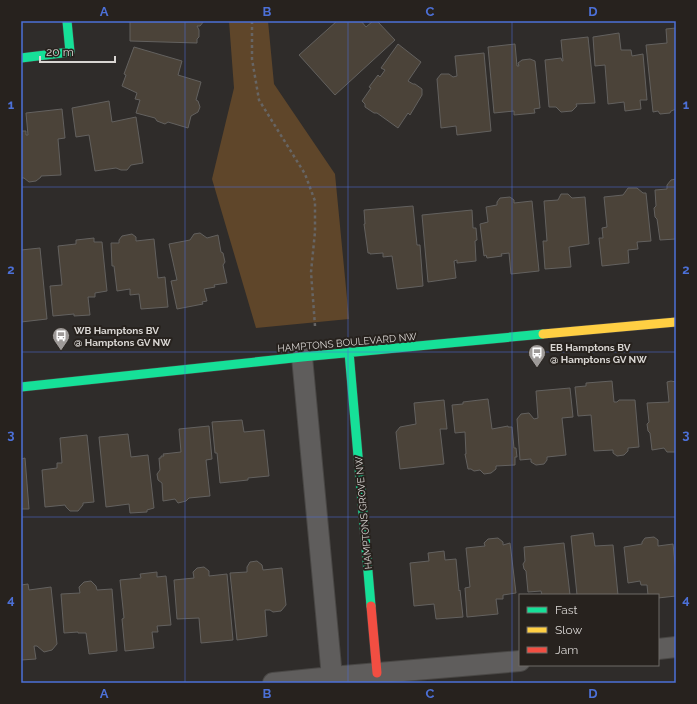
<svg xmlns="http://www.w3.org/2000/svg" width="697" height="704" viewBox="0 0 697 704" font-family="Raleway,sans-serif">
<style>
.green{fill:#5f462a}
.building{fill:#4b4339;stroke:#63615f}
.lines{fill:none;stroke-linecap:round;stroke-linejoin:round}
.street-casing{stroke:#494745;stroke-width:22}
.fast-casing{stroke:#494745;stroke-width:10}
.slow-casing{stroke:#494745;stroke-width:10}
.jam-casing{stroke:#494745;stroke-width:10}
.path{stroke:#676564;stroke-width:2.5;stroke-dasharray:3 3;stroke-linecap:butt}
.street{stroke:#5f5d5c;stroke-width:20}
.fast{stroke:#16e098;stroke-width:9}
.slow{stroke:#ffcf43;stroke-width:9}
.jam{stroke:#f24e42;stroke-width:9}
.grid{fill:none;stroke:#4c70d7;stroke-width:1;stroke-opacity:0.55}
.labels{text-anchor:middle;stroke-width:4;stroke-linejoin:round;paint-order:stroke}
.poi-label{font-size:10px;font-weight:bold;fill:#d9d6d3;stroke:#27221e;text-anchor:start}
.street-label{font-size:10px;fill:#d9d6d3;stroke:#27221e}
.neatline{fill:none;stroke:#4c70d7;stroke-width:1.5}
.grid-label{font-size:13px;text-anchor:middle;font-weight:bold;fill:#4c70d7}
</style>
<rect width="100%" height="100%" fill="#2f2c2a"/>
<path class="green" d="M229,21H268L274,84L335,174L349,319L256,328L212,179L234,88Z"/>
<path class="building" d="M130,21H204L200,26H197L199,30V37L197,39V43L130,41Z
M337,21H361L366,27L373,21H377L395,40L335,95L299,55Z
M676,28V109L671,111L670,113L660,114L658,111L653,112L646,45L667,43L666,29Z
M619,33L621,50H631L632,56L643,54L647,100H640L641,109L625,111L624,102L608,104L605,65L595,66L593,37Z
M588,37L595,103L576,104L577,106L572,111L561,112L556,107H549L545,60L561,58L562,61H563L561,40Z
M398,44L421,62L408,81L413,84H415L422,89V95L410,115L408,113L398,128L377,113H374L365,107V104L362,101L371,88L369,87L378,75L380,77L385,70L381,68Z
M515,44L517,66H519L518,63L522,60L530,59L535,61L540,108L534,109L535,113L514,115V111L494,113L488,47Z
M134,47L182,61L178,75L201,82L196,100L198,101L200,107L198,112L191,116L188,128L168,122L165,124L157,121L155,118L136,113L140,100L135,99L137,93L122,86L126,75L124,74Z
M484,53L491,131L457,135L456,126L441,128L437,79L441,74H449L453,77L457,76L455,56Z
M109,101L112,122L136,117L143,163L131,165L127,170H121L116,168L95,171L89,135L76,137L72,108Z
M62,109L65,138L58,139L61,175L41,176V177L36,181L29,182L24,178H21V131H26V135H28L26,113Z
M676,179V239L660,240L657,219L655,217L654,208L656,206L655,190L667,189V185L671,180Z
M628,188H637L643,193H646L651,241L637,242L638,249L628,250L629,263L602,266L599,238H603L602,228L607,227L604,197L623,195Z
M561,194H568L572,198L585,197L589,244L569,247L571,267L545,269L543,241H547L544,201L558,200Z
M510,197L514,200V203L532,201L539,271L511,274L509,253L501,254L502,256L487,258L486,255L484,256L480,224L488,222L486,207L497,205V202L500,198Z
M413,206L417,245H420L423,286L397,289L392,256L383,257V253L370,254V253H368L364,224H365L364,210Z
M472,210L473,228H476L477,240L475,241L476,261L457,263V260L454,261L456,278L428,282L422,215Z
M200,233L207,238L218,235L221,252L223,253L225,262L223,265L227,283L214,285L215,287L204,289L207,301L202,302L203,304L177,309L171,281L177,280L169,244L190,240L194,234Z
M132,234L136,237V241L154,239L158,278L165,277L168,307L141,309L139,294L130,295V289L117,291L114,266H112L111,243H119V240L122,236Z
M94,238V242H102L107,291L95,293V297H88L90,315L74,316V314L53,316L50,286L62,285L58,246L76,244V240Z
M40,248L47,319L21,322V250Z
M612,381L614,402H617L619,400H635L639,447L628,448V451L624,455L617,456L613,453V450L594,451L591,415L578,416L575,387L586,386V383Z
M671,381L676,382V452H667L664,448L652,450L650,433L648,431L647,424L649,422L647,403L669,402L667,382Z
M570,388L573,417L562,418L566,455L547,457V460L544,464L536,465L531,462V459L520,460L517,419L521,414L529,413L534,419L538,418L536,391Z
M488,399L492,429L508,426V427H512L514,448H516L517,457H515V465L496,466V469L491,473L484,474L480,470L474,471L471,469H468L465,454H466L465,432L455,433L452,405L463,404V402Z
M444,400L447,429H440L444,464L400,469L396,432L400,427L416,424L414,403Z
M242,420L244,432L264,430L269,476L248,478V480L220,483L217,453H215L212,422Z
M209,426L212,459L206,460L210,496L189,498L186,501L178,503L175,499L163,501L162,483L158,480L157,474L160,470L159,458H161V456H164L163,454L181,452L179,429Z
M128,434L131,457L148,455L154,508L147,510V512L130,513L129,504L106,507L99,437Z
M87,435L94,502L83,503V505L78,511H70L66,507L65,505L45,507L42,470L57,468V463H62L60,438Z
M21,457V459L25,458L29,509H21Z
M593,533L595,546L613,545L618,595H577L571,536Z
M654,537L658,540V546L673,544L676,572V596L658,598V595H648L647,585H641L640,581L628,583L624,547L642,544V542L645,538Z
M498,538L503,542V545L510,543L516,593L503,595V599H496L498,614L467,617L465,588L470,587L466,548L485,546L484,543L488,539Z
M564,543L570,595H542L541,591L528,592L526,571L524,569L523,564L525,561L524,547Z
M444,551L445,560L456,559L459,591L460,590L463,617L436,619L434,604L414,606L410,563L429,561L428,553Z
M257,561L262,565L263,570L282,568L286,605L281,611L273,612L270,610H265L267,636L237,640L230,573L247,572V567L250,562Z
M204,567L209,571V576L227,574L233,640L201,643L199,618L177,619L174,580L194,578L193,572L197,568Z
M157,572V577L166,576L171,625L157,626L158,632H152L154,648L125,651L122,619L124,618L120,580L141,578L140,574Z
M91,581L96,586L97,590L112,589L117,651L89,654L86,633H78V632L64,633L61,594L80,593L79,587L84,582Z
M28,584L29,590L51,587L57,644L52,650L44,652L37,646H34L36,659L21,660V585Z"/>
<g class="lines">
<defs>
<path id="street" d="M302,357L332,677
M658,649L676,647
M273,683L332,677L520,661"/>
<path id="fast" d="M21,58L70,52L67,21
M349,352L371,606
M21,387L302,357L543,334"/>
<path id="slow" d="M543,334L676,322"/>
<path id="jam" d="M371,606L377,673"/>
</defs>
<use href="#street" class="street-casing"/>
<use href="#fast" class="fast-casing"/>
<use href="#slow" class="slow-casing"/>
<use href="#jam" class="jam-casing"/>
<path class="path" d="M252,21V59L259,100L305,174L315,201V232L311,272L315,326"/>
<use href="#street" class="street"/>
<use href="#fast" class="fast"/>
<use href="#slow" class="slow"/>
<use href="#jam" class="jam"/>
</g>
<path class="grid" d="M185,21V683M348,21V683M512,21V683M21,187H676M21,352H676M21,517H676"/>
<defs>
<symbol id="bus-pin" viewBox="-11 -11 22 30"><path d="M0 17L-7.5 6A9.5 9.5 0 1 1 7.5 6Z" fill="#9e9a98" stroke="#27221e"/><path d="M-5-6H5V4H4V6H2V4H-2V6H-4V4H-5ZM-3.5-4V0h7V-4ZM-3.5 1.2v1.5H-2V1.2ZM2 1.2v1.5H3.5V1.2Z" fill="#fff"/></symbol>
</defs>
<g fill-rule="evenodd">
<use href="#bus-pin" x="51" y="326" width="20" height="27"/>
<use href="#bus-pin" x="527" y="343" width="20" height="27"/>
</g>
<g class="labels">
<g class="poi-label">
<text x="74" y="334">WB Hamptons BV<tspan x="74" dy="12">@ Hamptons GV NW</tspan></text>
<text x="550" y="351">EB Hamptons BV<tspan x="550" dy="12">@ Hamptons GV NW</tspan></text>
</g>
<g class="street-label">
<text transform="translate(347 342) rotate(-5)" y="4">HAMPTONS BOULEVARD NW</text>
<text transform="translate(363 513) rotate(-95)" y="4">HAMPTONS GROVE NW</text>
</g>
</g>
<rect width="697" height="704" fill="none" stroke="#27221e" stroke-width="44"/>
<rect x="519" y="594" width="140" height="72" fill="#27221e" stroke="#6e6a66"/>
<rect x="527" y="607" width="20" height="6" fill="#16e098" stroke="#6e6a66"/>
<text x="555" y="614" font-size="12" fill="#d9d6d3">Fast</text>
<rect x="527" y="627" width="20" height="6" fill="#ffcf43" stroke="#6e6a66"/>
<text x="555" y="634" font-size="12" fill="#d9d6d3">Slow</text>
<rect x="527" y="647" width="20" height="6" fill="#f24e42" stroke="#6e6a66"/>
<text x="555" y="654" font-size="12" fill="#d9d6d3">Jam</text>
<path d="M40 56v6h75v-6" fill="none" stroke="#d9d6d3" stroke-width="2"/>
<text x="46" y="56" font-size="12" fill="#d9d6d3" stroke="#27221e" stroke-width="3" paint-order="stroke">20 m</text>
<rect x="22" y="22" width="653" height="660" class="neatline"/>
<g class="grid-label">
<text x="104" y="16">A</text>
<text x="267" y="16">B</text>
<text x="430" y="16">C</text>
<text x="593" y="16">D</text>
<text x="11" y="109">1</text>
<text x="686" y="109">1</text>
<text x="11" y="274">2</text>
<text x="686" y="274">2</text>
<text x="11" y="439">3</text>
<text x="686" y="439">3</text>
<text x="11" y="604">4</text>
<text x="686" y="604">4</text>
<text x="104" y="698">A</text>
<text x="267" y="698">B</text>
<text x="430" y="698">C</text>
<text x="593" y="698">D</text>
</g>
</svg>
